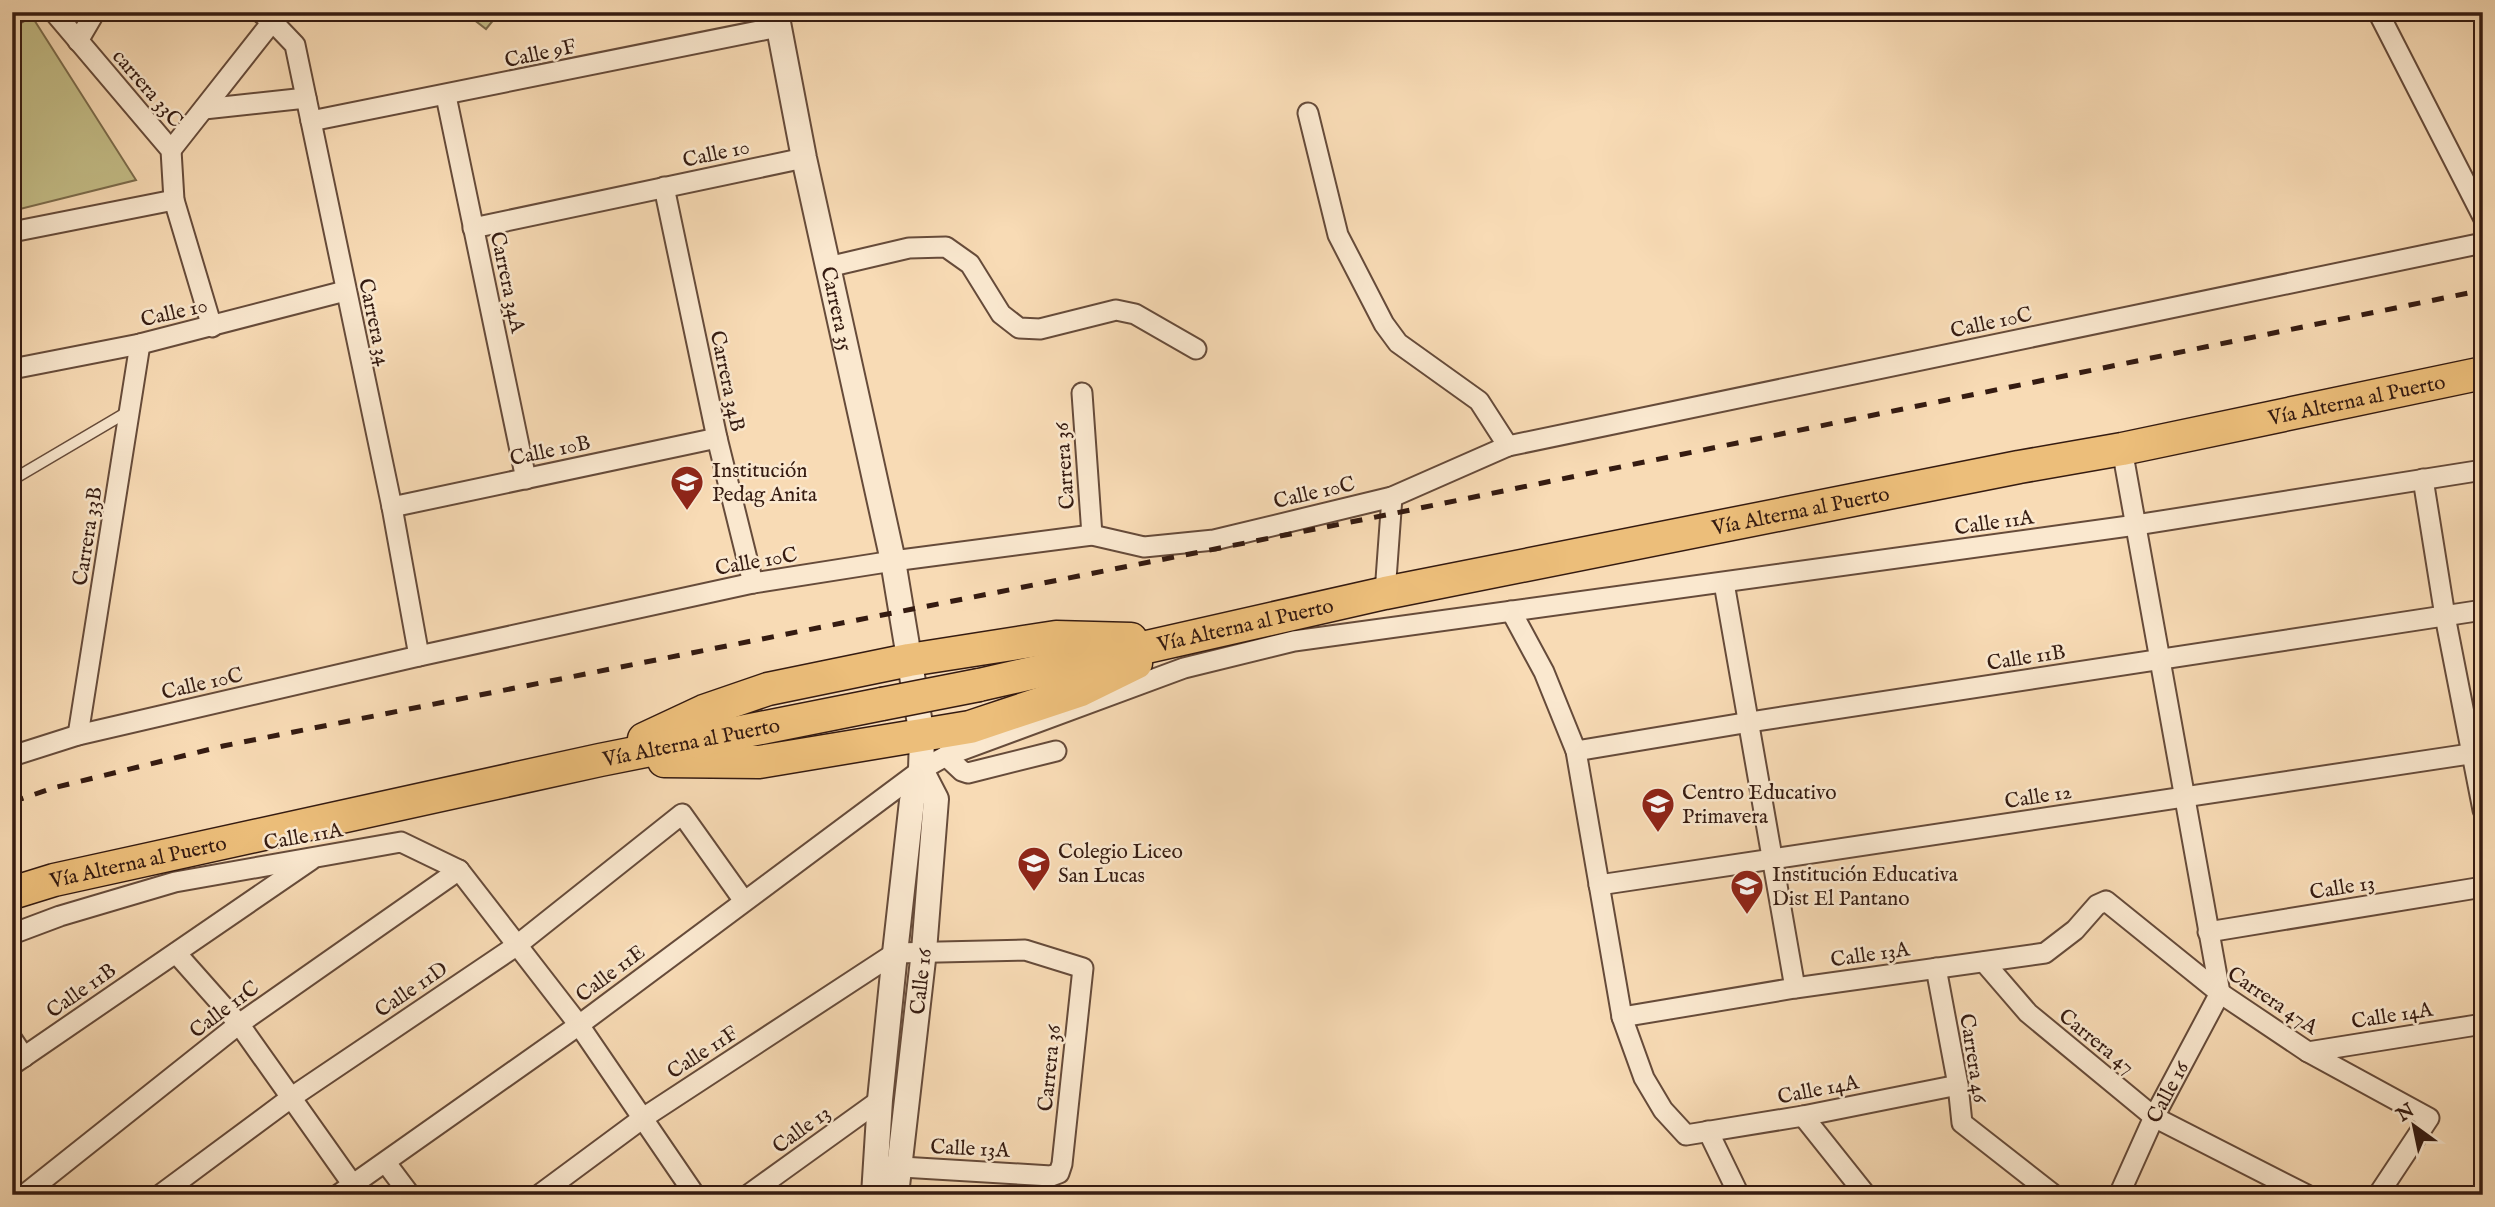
<svg xmlns="http://www.w3.org/2000/svg" width="2495" height="1207" viewBox="0 0 2495 1207" font-family="'IM FELL English',serif">
<style>
.green{fill:#c4be88;stroke:#7c6c4c;stroke-width:2}
.lines{fill:none;stroke-linecap:round;stroke-linejoin:round}
.service-casing{stroke:#664b3a;stroke-width:13}
.minor-casing{stroke:#664b3a;stroke-width:23}
.tertiary-casing{stroke:#664b3a;stroke-width:28}
.primary-casing{stroke:#351b11;stroke-width:35}
.service{stroke:#fae8cf;stroke-width:10}
.minor{stroke:#fae8cf;stroke-width:19}
.tertiary{stroke:#fae8cf;stroke-width:24}
.primary{stroke:#ecbe7a;stroke-width:32}
.rail{stroke:#351b11;stroke-width:5;stroke-dasharray:12 12;stroke-linecap:butt}
.primary-bridge-casing{stroke:#351b11;stroke-width:35;stroke-linecap:butt}
.primary-bridge{stroke:#ecbe7a;stroke-width:32}
.labels{text-anchor:middle;stroke-width:5;stroke-linejoin:round;paint-order:stroke}
.street-label{font-size:21px;fill:#351b11;stroke:#fae8cf}
.poi-label{font-size:21px;fill:#351b11;stroke:#fae8cf;text-anchor:start}
</style>
<rect width="100%" height="100%" fill="#f8dbb5"/>
<filter id="stains"><feTurbulence type="fractalNoise" baseFrequency=".00286" numOctaves="4"/><feColorMatrix values="0 0 0 0 .2 0 0 0 0 .09 0 0 0 0 .02 0 0 0 .5 -.17"/></filter>
<radialGradient id="worn" r=".72"><stop offset=".6" stop-color="#630" stop-opacity="0"/><stop offset="1" stop-color="#630" stop-opacity=".3"/></radialGradient>
<path class="green" d="M464,12H500L486,29Z
M31,15L136,180L12,211V27Z"/>
<g class="lines">
<defs>
<path id="service" d="M12,480L129,411"/>
<g id="minor">
<path d="M54,12L171,150L174,200L212,327"/>
<path d="M260,12L273,22L295,45L392,507L419,656"/>
<path d="M2378,12L2483,217"/>
<path d="M12,16L19,12"/>
<path d="M78,41L95,12"/>
<path d="M446,96L526,479"/>
<path d="M204,109L306,98"/>
<path d="M1308,113L1338,235L1384,324L1398,343L1479,401L1508,446"/>
<path d="M311,121L778,27"/>
<path d="M171,150L279,13"/>
<path d="M664,187L717,438L753,583"/>
<path d="M473,228L804,158"/>
<path d="M12,232L174,200"/>
<path d="M828,267L909,248L946,247L970,264L1001,314L1019,328L1040,329L1116,310L1135,314L1196,349"/>
<path d="M12,369L140,344L345,291"/>
<path d="M1082,393L1092,535"/>
<path d="M2423,479L2445,616L2483,810"/>
<path d="M392,507L717,438"/>
<path d="M1724,583L1795,988"/>
<path d="M1385,593L1392,497"/>
<path d="M1511,611L1544,672L1576,751L1622,1017L1644,1078L1663,1110L1686,1135L1803,1116L1958,1085"/>
<path d="M78,735L140,344"/>
<path d="M1576,751L1750,722L2483,610"/>
<path d="M12,756L78,735L419,656L753,583L893,561L1092,535L1144,547L1214,540L1392,497L1508,446L2483,243"/>
<path d="M946,756L962,771L968,773L1056,751"/>
<path d="M1599,885L2483,752"/>
<path d="M2208,932L2483,887"/>
<path d="M12,934L60,916L175,882L401,842L459,870L579,1025L695,1195"/>
<path d="M176,953L239,1024L353,1185"/>
<path d="M1984,962L2028,1013L2154,1117L2307,1195"/>
<path d="M1936,968L1958,1085L1962,1123L2054,1195"/>
<path d="M1622,1017L1795,988L2045,953L2075,930L2097,905L2106,901L2220,993L2308,1052L2429,1118L2378,1195"/>
<path d="M12,1039L24,1057"/>
<path d="M2308,1052L2483,1024"/>
<path d="M12,1065L311,860"/>
<path d="M1803,1116L1866,1195"/>
<path d="M1708,1131L1739,1195"/>
<path d="M386,1163L410,1195"/>
<path d="M24,1195L239,1024L459,870"/>
<path d="M160,1195L292,1097L516,946L682,814L744,901"/>
<path d="M338,1195L579,1025L921,770L946,756L1184,668L1294,641L2136,525L2483,470"/>
<path d="M539,1195L643,1118L895,953L1025,950L1083,968L1062,1164L1059,1173L1051,1176L885,1166"/>
<path d="M748,1195L880,1100"/>
<path id="s1" d="M2119,1195L2154,1117L2220,993L2122,449"/>
</g>
<g id="tertiary">
<path id="s2" d="M776,12L804,158L893,561L922,736L921,770L912,801L895,953L880,1100L874,1195"/>
<path id="s3" d="M896,1195L924,951L936,799L921,770"/>
</g>
<g id="primary">
<path id="s4" d="M979,685L1385,593L2019,467L2122,449L2483,373"/>
<path d="M644,739L704,711L768,689L909,660L1056,637L1131,639"/>
<path d="M664,761L759,762L970,727L1081,690L1136,663"/>
<path id="s5" d="M12,893L54,880L600,760L882,704"/>
</g>
</defs>
<use href="#service" class="service-casing"/>
<use href="#minor" class="minor-casing"/>
<use href="#tertiary" class="tertiary-casing"/>
<use href="#primary" class="primary-casing"/>
<use href="#service" class="service"/>
<use href="#minor" class="minor"/>
<use href="#tertiary" class="tertiary"/>
<use href="#primary" class="primary"/>
<path class="rail" d="M12,802L53,788L223,746L1391,514L2483,290"/>
<defs>
<path id="primary-bridge" d="M882,704L979,685"/>
</defs>
<use href="#primary-bridge" class="primary-bridge-casing"/>
<use href="#primary-bridge" class="primary-bridge"/>
</g>
<defs>
<symbol id="school-pin" viewBox="-11 -11 22 30"><path d="M0 17L-7.5 6A9.5 9.5 0 1 1 7.5 6Z" fill="#8f2418" stroke="#fae8cf"/><path d="M0-5L7-2L0 1L-7-2ZM-4 1L0 2.5L4 1V4Q0 6-4 4Z" fill="#fff"/></symbol>
</defs>
<g fill-rule="evenodd">
<use href="#school-pin" x="668" y="463" width="38" height="52"/>
<use href="#school-pin" x="1639" y="785" width="38" height="52"/>
<use href="#school-pin" x="1015" y="844" width="38" height="52"/>
<use href="#school-pin" x="1728" y="867" width="38" height="52"/>
</g>
<g class="labels">
<g class="street-label">
<text transform="translate(540 53) rotate(-12)" y="7">Calle 9F</text>
<text transform="translate(148 88) rotate(49)" y="7">carrera 33C</text>
<text transform="translate(716 153) rotate(-12)" y="7">Calle 10</text>
<text transform="translate(508 282) rotate(78)" y="7">Carrera 34A</text>
<text dy="7" stroke="none"><textPath href="#s2" startOffset="303">Carrera 35</textPath></text>
<text transform="translate(174 312) rotate(-13)" y="7">Calle 10</text>
<text transform="translate(375 322) rotate(78)" y="7">Carrera 34</text>
<text transform="translate(1991 322) rotate(-12)" y="7">Calle 10C</text>
<text transform="translate(728 381) rotate(78)" y="7">Carrera 34B</text>
<text dy="7" stroke="none"><textPath href="#s4" startOffset="1407">Vía Alterna al Puerto</textPath></text>
<text transform="translate(550 450) rotate(-12)" y="7">Calle 10B</text>
<text transform="translate(1064 466) rotate(-94)" y="7">Carrera 36</text>
<text transform="translate(1314 492) rotate(-13)" y="7">Calle 10C</text>
<text dy="7" stroke="none"><textPath href="#s4" startOffset="840">Vía Alterna al Puerto</textPath></text>
<text transform="translate(1994 522) rotate(-8)" y="7">Calle 11A</text>
<text transform="translate(87 536) rotate(-81)" y="7">Carrera 33B</text>
<text transform="translate(756 561) rotate(-10)" y="7">Calle 10C</text>
<text dy="7" stroke="none"><textPath href="#s4" startOffset="273">Vía Alterna al Puerto</textPath></text>
<text transform="translate(2026 657) rotate(-9)" y="7">Calle 11B</text>
<text transform="translate(202 683) rotate(-13)" y="7">Calle 10C</text>
<text dy="7" stroke="none"><textPath href="#s5" startOffset="696">Vía Alterna al Puerto</textPath></text>
<text transform="translate(2038 796) rotate(-9)" y="7">Calle 12</text>
<text transform="translate(303 836) rotate(-10)" y="7">Calle 11A</text>
<text dy="7" stroke="none"><textPath href="#s5" startOffset="130">Vía Alterna al Puerto</textPath></text>
<text transform="translate(2342 887) rotate(-9)" y="7">Calle 13</text>
<text transform="translate(1870 954) rotate(-8)" y="7">Calle 13A</text>
<text transform="translate(610 973) rotate(-37)" y="7">Calle 11E</text>
<text dy="7" stroke="none"><textPath href="#s3" startOffset="215">Calle 16</textPath></text>
<text transform="translate(411 989) rotate(-34)" y="7">Calle 11D</text>
<text transform="translate(81 990) rotate(-35)" y="7">Calle 11B</text>
<text transform="translate(2273 1000) rotate(34)" y="7">Carrera 47A</text>
<text transform="translate(224 1009) rotate(-37)" y="7">Calle 11C</text>
<text transform="translate(2392 1015) rotate(-9)" y="7">Calle 14A</text>
<text transform="translate(2097 1041) rotate(39)" y="7">Carrera 47</text>
<text transform="translate(702 1052) rotate(-33)" y="7">Calle 11F</text>
<text transform="translate(1974 1058) rotate(81)" y="7">Carrera 46</text>
<text transform="translate(1049 1068) rotate(-84)" y="7">Carrera 36</text>
<text transform="translate(1818 1089) rotate(-11)" y="7">Calle 14A</text>
<text dy="7" stroke="none"><textPath href="#s1" startOffset="114">Calle 16</textPath></text>
<text transform="translate(801 1129) rotate(-36)" y="7">Calle 13</text>
<text transform="translate(970 1148) rotate(3)" y="7">Calle 13A</text>
</g>
<g class="poi-label">
<text x="712" y="477">Institución<tspan x="712" dy="24">Pedag Anita</tspan></text>
<text x="1682" y="799">Centro Educativo<tspan x="1682" dy="24">Primavera</tspan></text>
<text x="1058" y="858">Colegio Liceo<tspan x="1058" dy="24">San Lucas</tspan></text>
<text x="1772" y="881">Institución Educativa<tspan x="1772" dy="24">Dist El Pantano</tspan></text>
</g>
</g>
<rect width="2495" height="1207" fill="none" stroke="#f8dbb5" stroke-width="42"/>
<rect x="14" y="14" width="2467" height="1179" fill="none" stroke="#351b11" stroke-width="3.5"/>
<rect x="21" y="21" width="2453" height="1165" fill="none" stroke="#351b11" stroke-width="2"/>
<g transform="translate(2414 1126) rotate(327)" stroke="#fae8cf" stroke-width="5" paint-order="stroke">
<path d="M0-5L12 26L0 18L-12 26Z" fill="#351b11"/>
<text y="-10" font-size="19" font-weight="bold" text-anchor="middle" fill="#351b11">N</text>
</g>
<rect width="100%" height="100%" filter="url(#stains)"/>
<rect width="100%" height="100%" fill="url(#worn)"/>
</svg>
